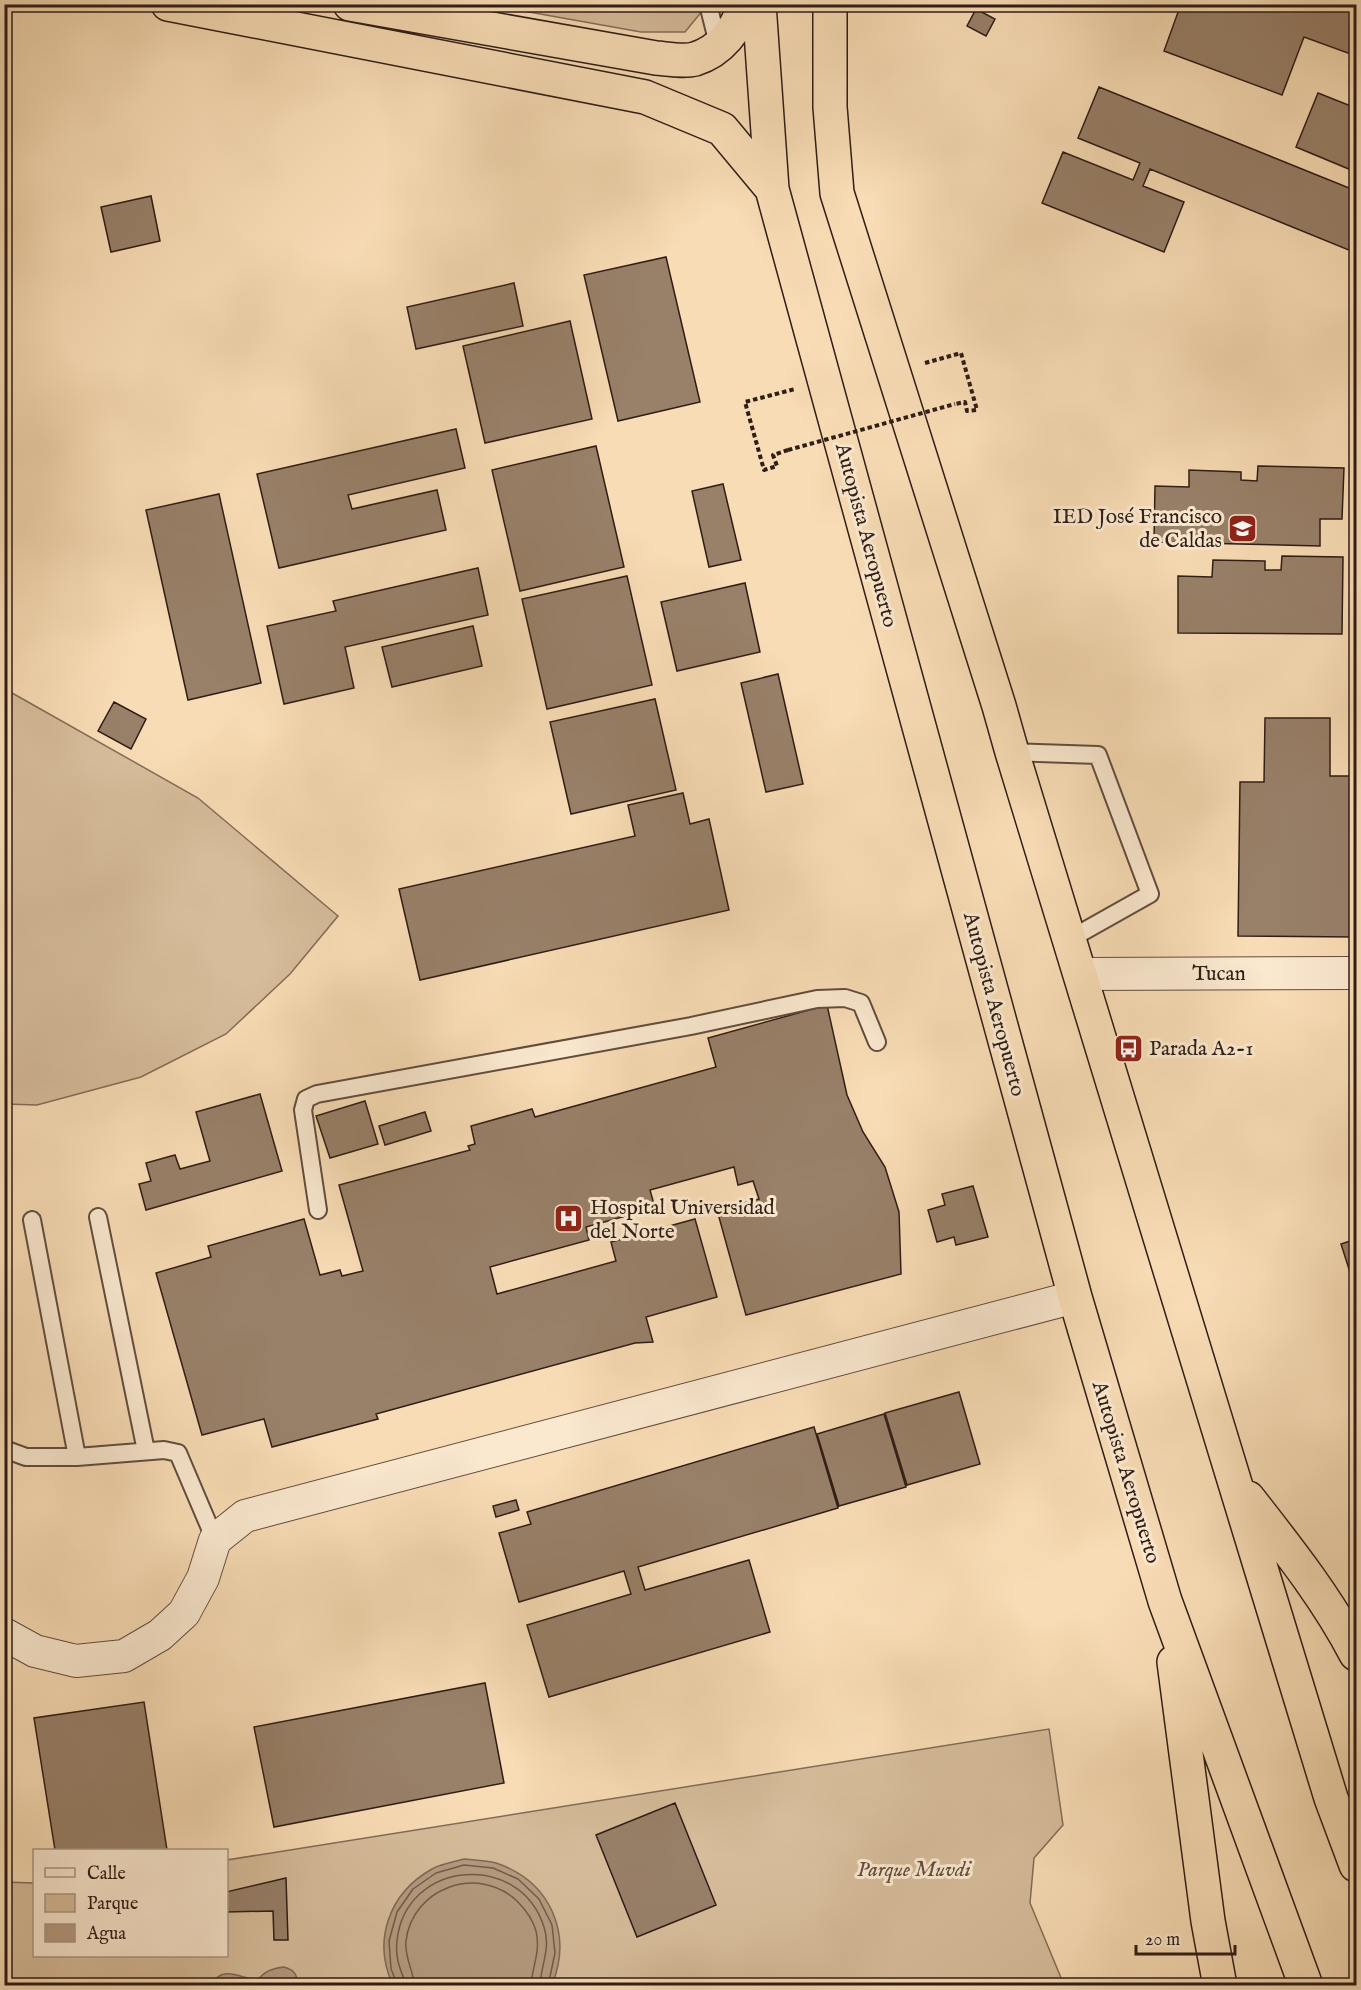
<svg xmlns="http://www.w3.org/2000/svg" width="1361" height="1990" viewBox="0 0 1361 1990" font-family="'IM FELL English',serif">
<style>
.green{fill:#d6bc9a;stroke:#826c58;stroke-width:1.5}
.water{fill:#b49b7f;stroke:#7f6955;stroke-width:1.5}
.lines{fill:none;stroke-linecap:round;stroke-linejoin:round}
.shore{stroke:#725c4a;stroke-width:1.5}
.building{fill:#988069;stroke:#2f1d16;stroke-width:1.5}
.lane-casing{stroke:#614d3e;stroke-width:20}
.street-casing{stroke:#614d3e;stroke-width:34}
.highway-casing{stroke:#2f1d16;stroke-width:36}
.path{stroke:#2f1d16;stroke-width:4;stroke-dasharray:4.5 3;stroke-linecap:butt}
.lane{stroke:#fae8cf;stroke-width:16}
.street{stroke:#fae8cf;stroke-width:32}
.highway{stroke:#f8dcb5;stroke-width:33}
.path-bridge{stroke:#2f1d16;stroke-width:4;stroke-dasharray:4.5 3;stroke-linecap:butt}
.labels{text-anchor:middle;stroke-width:6;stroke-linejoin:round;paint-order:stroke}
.poi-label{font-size:21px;fill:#2f1d16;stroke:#fae8cf;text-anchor:start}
.street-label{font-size:21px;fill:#2f1d16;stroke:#fae8cf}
.park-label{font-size:21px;font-style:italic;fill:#614d3e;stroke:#fae8cf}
</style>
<rect width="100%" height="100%" fill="#f8dcb5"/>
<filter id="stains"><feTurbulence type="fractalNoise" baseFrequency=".00333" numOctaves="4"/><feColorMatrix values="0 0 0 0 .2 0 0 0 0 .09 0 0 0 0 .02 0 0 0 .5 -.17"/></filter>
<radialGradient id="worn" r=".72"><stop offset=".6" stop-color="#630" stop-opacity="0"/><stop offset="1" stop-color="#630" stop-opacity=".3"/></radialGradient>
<path class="green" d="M490,5H707L685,32H641Z
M5,689L198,798L338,916L290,974L226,1034L141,1077L37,1105L5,1104Z
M1049,1729L1063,1825L1034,1858L1030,1903L1064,1985H5L4,1882L34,1883V1956H226L227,1860Z"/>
<path class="water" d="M464,1859C474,1860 486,1860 496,1863C550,1881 573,1933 552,1985H393C372,1941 389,1893 432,1869C441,1864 454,1862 464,1859Z
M284,1967C295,1970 297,1975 298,1985H211C223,1963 243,1980 258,1980C264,1971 274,1968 284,1967Z"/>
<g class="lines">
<path class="shore" d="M398,1986L391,1969L389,1941L397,1912L413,1889L436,1873L464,1865L493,1868L518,1879L539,1899L552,1925L555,1953L548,1986
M405,1986C405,1979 402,1975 400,1968C397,1961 396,1949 397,1941C405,1860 520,1850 544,1927C551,1949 541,1964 540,1986
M414,1986C414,1970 404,1958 406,1941C412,1888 478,1864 517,1901C525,1909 533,1920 536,1931C541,1952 532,1966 531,1986"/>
</g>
<path class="building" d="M1181,4H1356V56L1304,37L1282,95L1164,51Z
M976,9L995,19L986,36L967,26Z
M1099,87L1354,190L1356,185V253L1150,169L1143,186L1184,202L1164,252L1042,203L1063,152L1133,180L1140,163L1078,138Z
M1318,93L1356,108V172L1296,147Z
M151,196L160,241L111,252L101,207Z
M666,257L700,402L618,421L584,275Z
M514,283L523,326L416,349L407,307Z
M570,321L592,419L485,443L463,346Z
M456,429L465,468L348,495L352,509L437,490L446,530L279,568L257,474Z
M596,446L624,567L520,591L492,470Z
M1258,466L1344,468L1342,519H1320V546L1154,542L1155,486L1189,487V470L1241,472V480L1257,481Z
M723,484L741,560L709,567L692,491Z
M219,494L261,683L188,700L146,510Z
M1282,556L1343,557L1342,634L1178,633V576L1212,577L1213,560L1265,561V570H1281Z
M478,568L488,615L345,647L354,688L284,704L267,626L336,611L333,601Z
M627,576L652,685L547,709L522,599Z
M745,583L760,652L677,671L661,602Z
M473,626L482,666L392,687L382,647Z
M778,674L803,784L766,792L741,683Z
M655,699L676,790L571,814L550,722Z
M114,702L146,719L131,749L98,731Z
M1265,718H1330V776H1356V937L1238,936L1240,782H1264Z
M683,793L690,824L709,819L729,910L420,980L399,889L635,836L628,805Z
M827,1005L847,1095L863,1132L885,1167L899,1212L901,1274L746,1315L717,1210L759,1199L753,1181L738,1185L734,1167L650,1190L655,1208L586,1227L589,1240L490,1267L497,1294L616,1261L611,1242L695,1219L717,1297L646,1317L653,1342L635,1343L376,1414L378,1419L272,1447L264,1419L202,1435L156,1273L211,1257L208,1246L304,1219L320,1275L340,1270L342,1276L363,1271L339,1185L470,1150L468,1146L475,1144L471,1126L532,1109L535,1117L716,1067L708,1038Z
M260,1094L282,1171L146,1210L139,1184L151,1181L146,1163L175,1155L180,1169L210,1161L196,1112Z
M365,1101L378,1144L330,1158L316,1116Z
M425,1112L431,1131L385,1145L379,1126Z
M973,1186L988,1237L956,1245L954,1237L937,1242L928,1210L945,1205L942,1194Z
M1356,1239V1291L1341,1244Z
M959,1392L980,1464L907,1485L885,1413Z
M884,1414L906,1487L839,1506L817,1434Z
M814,1427L838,1508L638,1567L645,1590L749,1560L770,1632L549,1697L527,1625L631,1594L624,1571L519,1602L499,1533L531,1524L527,1512Z
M516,1500L519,1510L496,1517L493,1506Z
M485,1683L504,1783L274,1827L254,1727Z
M144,1702L167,1850H55L34,1718Z
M675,1803L716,1905L637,1937L596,1835Z
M286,1878L288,1940H274L273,1911L226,1912V1892Z"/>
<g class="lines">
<defs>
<path id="lane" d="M708,4L719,48
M1012,752L1098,755L1150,894L1070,939
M318,1210L303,1110L306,1099L317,1094L691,1026L817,999L845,998L861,1003L877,1042
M98,1217L146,1451
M32,1220L77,1457
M4,1449L26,1457H77L164,1450L178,1453L215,1540"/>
<path id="street" d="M1081,974L1356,973
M4,1634L35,1651L76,1661L124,1656L160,1635L184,1613L203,1578L215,1540L245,1516L1075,1297"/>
<path id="highway" d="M168,4L645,97L722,129L772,189
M350,4L656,58C668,59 684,62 695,59C721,51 737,29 745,4
M759,4L772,189L1039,1165L1075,1297L1165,1601L1306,1986
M830,4V107L837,193L999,706L1012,752L1331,1798L1356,1865
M1248,1498C1287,1548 1327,1598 1356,1654
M1174,1662L1208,1921L1220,1986"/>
</defs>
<use href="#lane" class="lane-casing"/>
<use href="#street" class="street-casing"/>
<use href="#highway" class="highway-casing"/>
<path class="path" d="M925,363L961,353L977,410L967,411L965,402L955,404
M788,450L773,455L777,466L764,470L745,402L795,389"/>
<use href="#lane" class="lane"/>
<use href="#street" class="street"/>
<use href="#highway" class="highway"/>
<path class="path-bridge" d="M788,450L955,404"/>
</g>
<defs>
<symbol id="school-square" viewBox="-11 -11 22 22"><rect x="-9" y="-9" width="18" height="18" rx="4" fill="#8f2418" stroke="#fae8cf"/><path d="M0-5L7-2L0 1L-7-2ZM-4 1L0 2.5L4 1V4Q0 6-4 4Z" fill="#fff"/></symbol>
<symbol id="bus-square" viewBox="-11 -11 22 22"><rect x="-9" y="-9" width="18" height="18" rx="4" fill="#8f2418" stroke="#fae8cf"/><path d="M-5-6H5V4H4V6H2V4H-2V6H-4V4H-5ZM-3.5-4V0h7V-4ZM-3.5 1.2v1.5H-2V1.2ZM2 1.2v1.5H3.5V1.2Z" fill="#fff"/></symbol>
<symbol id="hospital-square" viewBox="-11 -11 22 22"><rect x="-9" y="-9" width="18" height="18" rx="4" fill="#8f2418" stroke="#fae8cf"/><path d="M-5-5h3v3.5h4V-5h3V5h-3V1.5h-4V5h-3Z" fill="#fff"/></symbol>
</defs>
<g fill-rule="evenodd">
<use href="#school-square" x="1226" y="512" width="33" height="33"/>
<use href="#bus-square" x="1112" y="1032" width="33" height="33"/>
<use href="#hospital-square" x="552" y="1202" width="33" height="33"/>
</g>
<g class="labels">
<g class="poi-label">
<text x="1222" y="523" text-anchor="end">IED José Francisco<tspan x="1222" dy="24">de Caldas</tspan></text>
<text x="1149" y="1055">Parada A2-1</text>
<text x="590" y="1214">Hospital Universidad<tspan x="590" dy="24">del Norte</tspan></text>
</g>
<g class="street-label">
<text transform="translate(867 535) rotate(75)" y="7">Autopista Aeropuerto</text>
<text x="1219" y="980">Tucan</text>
<text transform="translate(995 1004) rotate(75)" y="7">Autopista Aeropuerto</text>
<text transform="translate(1127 1472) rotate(73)" y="7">Autopista Aeropuerto</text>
</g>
<g class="park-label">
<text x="914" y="1876">Parque Muvdi</text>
</g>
</g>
<rect width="1361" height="1990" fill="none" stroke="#f8dcb5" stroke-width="24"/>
<rect x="6" y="6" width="1349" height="1978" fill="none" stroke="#2f1d16" stroke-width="3"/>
<rect x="12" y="12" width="1337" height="1966" fill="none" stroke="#2f1d16" stroke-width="1.5"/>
<rect x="33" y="1849" width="195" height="108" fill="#fae8cf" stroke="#a99785" stroke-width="1.5"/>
<rect x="45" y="1868" width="30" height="9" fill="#fae8cf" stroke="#a99785" stroke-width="1.5"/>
<text x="87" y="1879" font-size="18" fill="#2f1d16">Calle</text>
<rect x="45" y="1894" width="30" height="18" fill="#d6bc9a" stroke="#a99785" stroke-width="1.5"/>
<text x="87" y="1909" font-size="18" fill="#2f1d16">Parque</text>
<rect x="45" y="1924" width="30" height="18" fill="#b49b7f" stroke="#a99785" stroke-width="1.5"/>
<text x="87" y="1939" font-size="18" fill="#2f1d16">Agua</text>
<path d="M1136 1945v9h99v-9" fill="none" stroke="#2f1d16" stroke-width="3"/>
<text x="1145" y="1945" font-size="18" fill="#2f1d16" stroke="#fae8cf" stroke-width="4.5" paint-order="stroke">20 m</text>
<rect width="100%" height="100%" filter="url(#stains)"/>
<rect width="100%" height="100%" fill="url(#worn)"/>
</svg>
